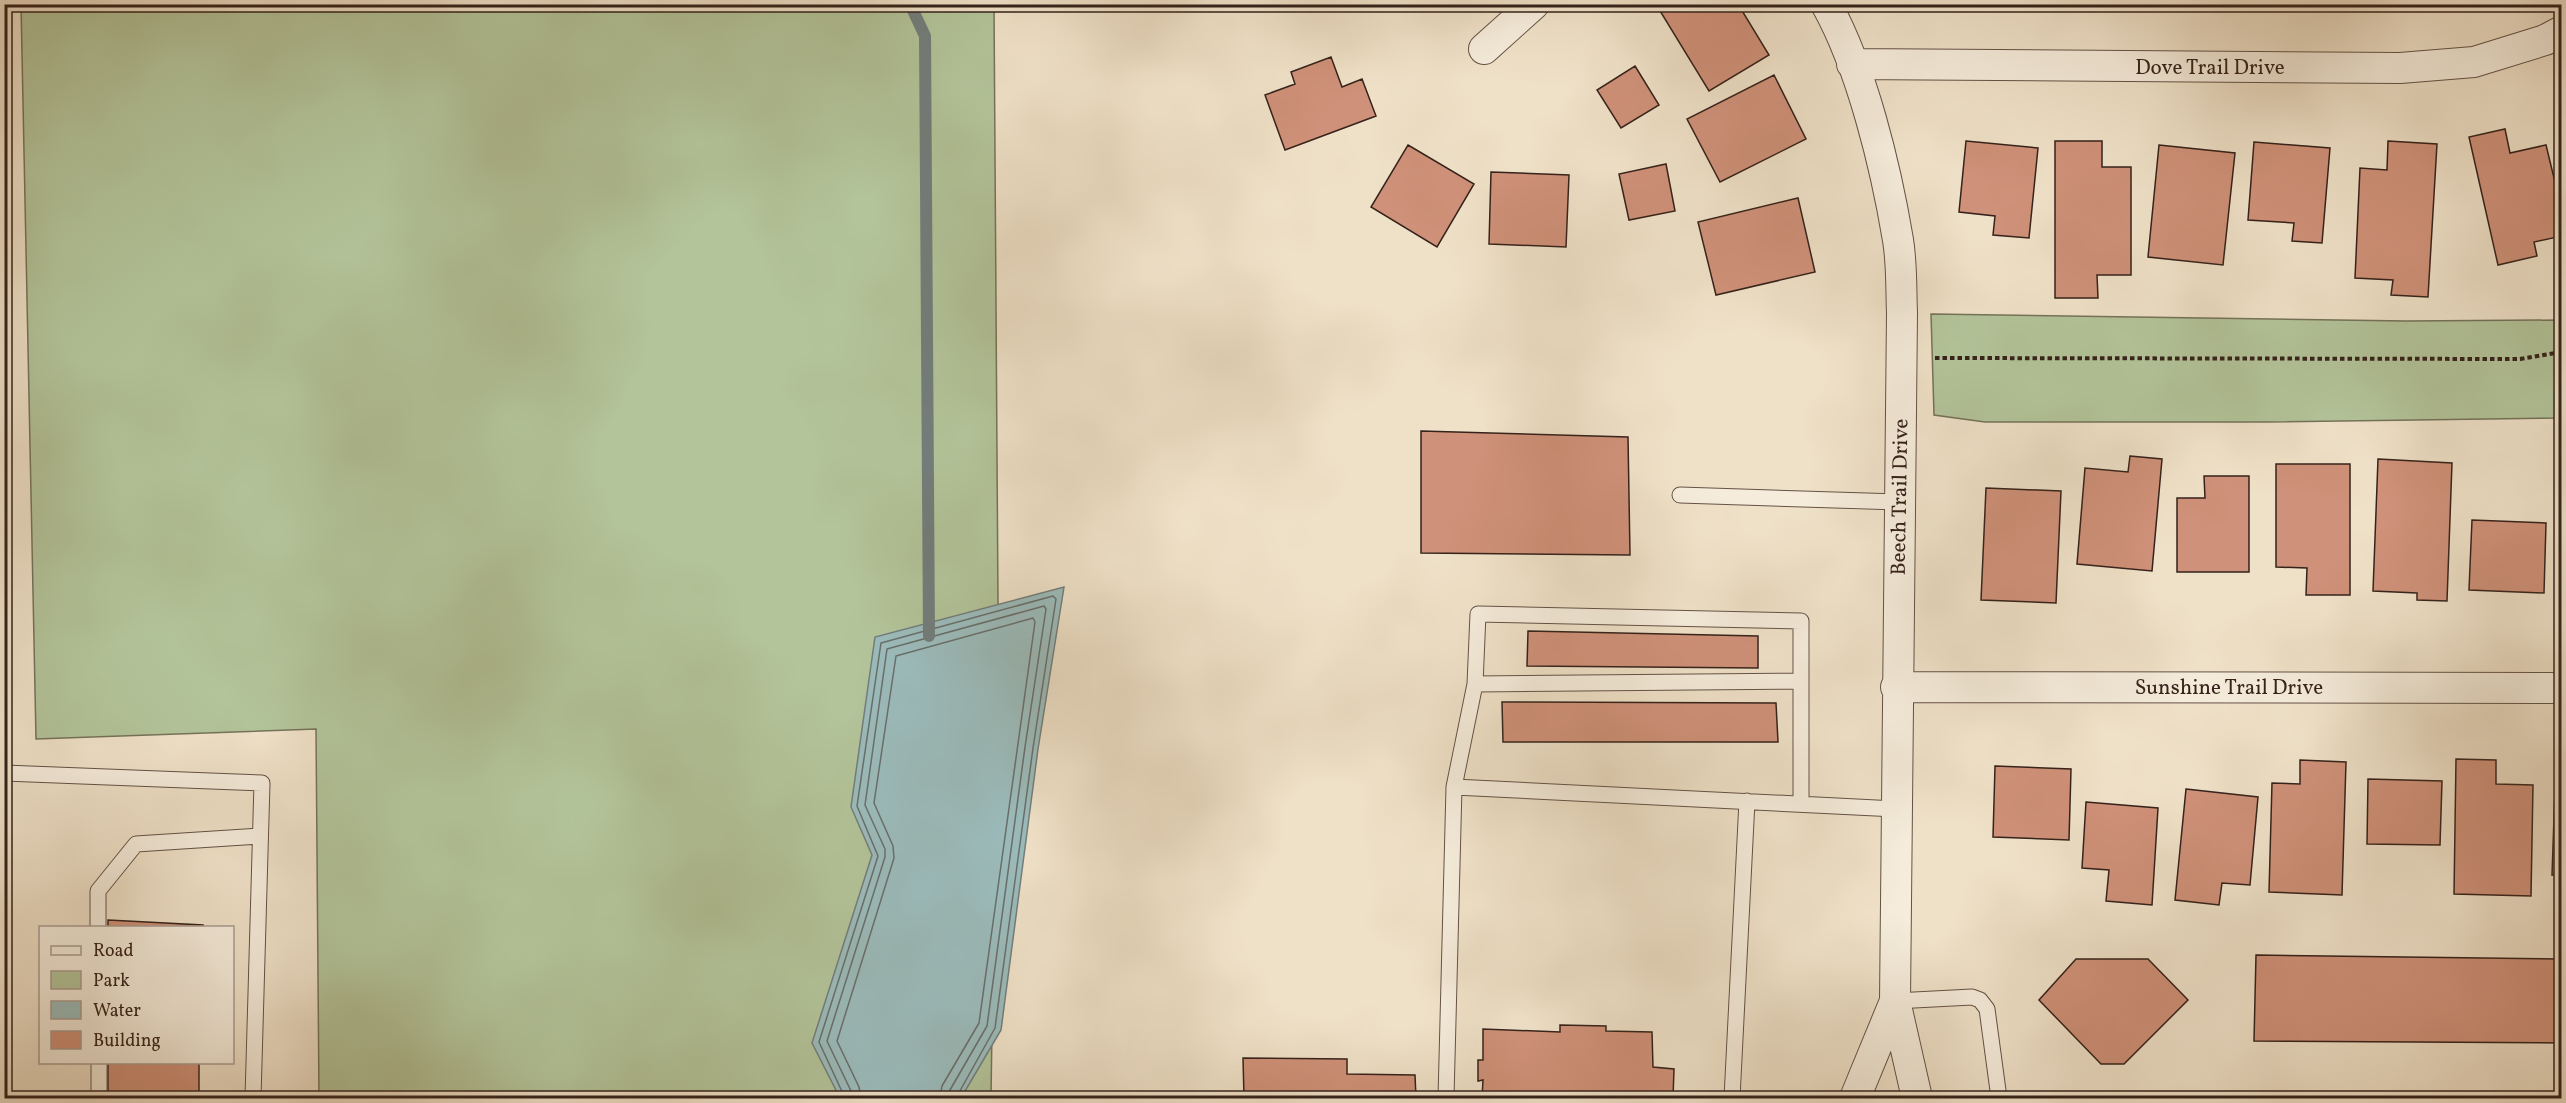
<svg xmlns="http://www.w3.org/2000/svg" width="2566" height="1103" viewBox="0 0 2566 1103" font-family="Vollkorn,serif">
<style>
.green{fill:#b3c49a;stroke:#74735a;stroke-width:1.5}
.water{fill:#9bbcbc;stroke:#727e7c;stroke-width:1.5}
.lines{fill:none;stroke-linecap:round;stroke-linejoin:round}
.shore{stroke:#686f6c;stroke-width:1.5}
.stream{stroke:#727e7c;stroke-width:12}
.building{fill:#cf9179;stroke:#35221b;stroke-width:1.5}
.lane-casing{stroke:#645246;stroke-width:17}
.street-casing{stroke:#645246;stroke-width:32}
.path{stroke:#35221b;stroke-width:4;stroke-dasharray:4.5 3;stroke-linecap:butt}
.lane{stroke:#f5ecdb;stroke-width:15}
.street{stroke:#f5ecdb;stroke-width:30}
.labels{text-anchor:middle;stroke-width:6;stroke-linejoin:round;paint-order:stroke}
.street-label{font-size:21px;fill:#35221b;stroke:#f5ecdb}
</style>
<rect width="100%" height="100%" fill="#efe1c8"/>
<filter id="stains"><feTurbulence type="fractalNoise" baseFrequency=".00333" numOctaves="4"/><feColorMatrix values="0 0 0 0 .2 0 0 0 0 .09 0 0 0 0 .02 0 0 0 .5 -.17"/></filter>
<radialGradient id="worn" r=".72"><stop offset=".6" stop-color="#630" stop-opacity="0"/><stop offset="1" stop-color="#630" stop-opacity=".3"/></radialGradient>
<path class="green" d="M21,5H994L998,604L991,1098H319L316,729L36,739Z
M1931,314L2406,321L2561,320V418L2269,422H1985L1934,415Z"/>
<path class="water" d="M1064,587L1038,749L1001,1030L961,1098H840L812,1043L872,855L851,807L875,637Z"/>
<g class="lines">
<path class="shore" d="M845,1098L819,1042L878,856L857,806L881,643L1053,596L1056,599L1033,748L995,1028L956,1098
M852,1098L851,1091L827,1041L885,857V849L865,805L887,649L1044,606L1046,609L1025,747L987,1026L950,1090L949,1098
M861,1098L859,1087L837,1041L894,858L893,846L874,803L896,656L1033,618L1035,622L979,1023L942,1086L940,1098"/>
<path class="stream" d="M910,4L925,36L929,636"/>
</g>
<path class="building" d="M1660,4H1738L1769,55L1709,91L1657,6Z
M1331,57L1342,87L1362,79L1376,116L1285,150L1265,95L1295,84L1291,72Z
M1635,66L1659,105L1621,128L1597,90Z
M1774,75L1806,139L1720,182L1687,119Z
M2505,129L2510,153L2546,145L2562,211V236L2534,242L2537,256L2498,265L2469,137Z
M1966,141L2038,148L2029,238L1993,235L1995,216L1959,212Z
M2055,141H2102V167H2131V275H2097L2098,298H2055Z
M2388,141L2437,144L2428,297L2391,295L2393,280L2355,278L2360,168L2387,170Z
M2254,142L2330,148L2322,243L2292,241L2294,223L2248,220Z
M1408,145L1474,184L1437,247L1371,207Z
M2159,145L2235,153L2223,265L2148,257Z
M1666,164L1675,211L1629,220L1619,174Z
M1491,172L1569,175L1566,247L1489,244Z
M1798,198L1815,272L1716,295L1698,222Z
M1421,431L1628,437L1630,555L1421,553Z
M2130,456L2162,459L2152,571L2077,564L2085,468L2128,472Z
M2378,459L2452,463L2447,601L2417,600V593L2373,591Z
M2276,464H2350V595H2306L2307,568L2276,567Z
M2204,476H2249V572H2177V498H2205Z
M1986,488L2061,491L2056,603L1981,600Z
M2472,520L2546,523L2544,593L2469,590Z
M1528,631L1758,636V668L1527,666Z
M1502,702L1776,703L1778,742H1503Z
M2456,759L2496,760V784L2533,785L2531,896L2454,894Z
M2300,760L2346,762L2342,895L2269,892L2272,783L2300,784Z
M2556,761H2562V875H2552Z
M1995,766L2071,769L2069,840L1993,837Z
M2368,779L2442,781L2440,845L2367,844Z
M2186,789L2258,797L2250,885L2222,883L2219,905L2175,900Z
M2086,802L2158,808L2152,905L2106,901L2109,870L2082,868Z
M108,920L203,925V928H108Z
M2256,955L2562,959V1043L2254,1041Z
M2076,959H2148L2188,1000L2124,1064H2101L2039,1000Z
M1560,1025L1606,1026V1031L1652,1032L1653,1067L1674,1069L1673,1098H1482L1483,1080L1478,1081V1060H1483V1029L1560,1032Z
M1243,1058L1347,1059V1074L1415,1075L1416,1098H1244Z
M108,1062H199V1098H108Z"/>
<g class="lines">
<defs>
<path id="lane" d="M1680,495L1899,502
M1475,684L1478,614L1801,621V681
M4,773L262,783L253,1098
M1454,787L1475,684L1801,681V804
M98,928V891L136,844L260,836
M1895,1001L1972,997L1980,1000L1987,1009L1999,1098
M99,1062V1098
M1446,1098L1454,787L1896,809
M1732,1098L1747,801"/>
<path id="street" d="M1826,4C1862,68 1886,168 1898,240C1902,264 1901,289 1902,313L1895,1001L1917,1098
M1484,49L1534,4
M1852,64L2400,68L2474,62L2545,40L2562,31
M1896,687L2562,688
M1855,1098L1895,1001"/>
</defs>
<use href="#lane" class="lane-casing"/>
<use href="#street" class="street-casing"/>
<path class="path" d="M1935,358L2520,359L2562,352"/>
<use href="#lane" class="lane"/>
<use href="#street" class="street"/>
</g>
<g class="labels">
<g class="street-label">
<text x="2210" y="74">Dove Trail Drive</text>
<text transform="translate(1899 497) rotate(-89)" y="7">Beech Trail Drive</text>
<text x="2229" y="694">Sunshine Trail Drive</text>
</g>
</g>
<rect width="2566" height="1103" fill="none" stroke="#efe1c8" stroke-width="24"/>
<rect x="6" y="6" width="2554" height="1091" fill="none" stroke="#35221b" stroke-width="3"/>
<rect x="12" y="12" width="2542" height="1079" fill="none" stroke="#35221b" stroke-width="1.5"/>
<rect x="39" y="926" width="195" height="138" fill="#f5ecdb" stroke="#a89b8e" stroke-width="1.5"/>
<rect x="51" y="946" width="30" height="9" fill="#f5ecdb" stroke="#a89b8e" stroke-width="1.5"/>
<text x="93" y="956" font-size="18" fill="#35221b">Road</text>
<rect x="51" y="971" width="30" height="18" fill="#b3c49a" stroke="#a89b8e" stroke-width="1.5"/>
<text x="93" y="986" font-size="18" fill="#35221b">Park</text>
<rect x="51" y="1001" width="30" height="18" fill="#9bbcbc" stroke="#a89b8e" stroke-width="1.5"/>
<text x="93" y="1016" font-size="18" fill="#35221b">Water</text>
<rect x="51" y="1031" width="30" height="18" fill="#cf9179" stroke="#a89b8e" stroke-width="1.5"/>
<text x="93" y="1046" font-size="18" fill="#35221b">Building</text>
<rect width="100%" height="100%" filter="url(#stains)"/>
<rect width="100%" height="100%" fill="url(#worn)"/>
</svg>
